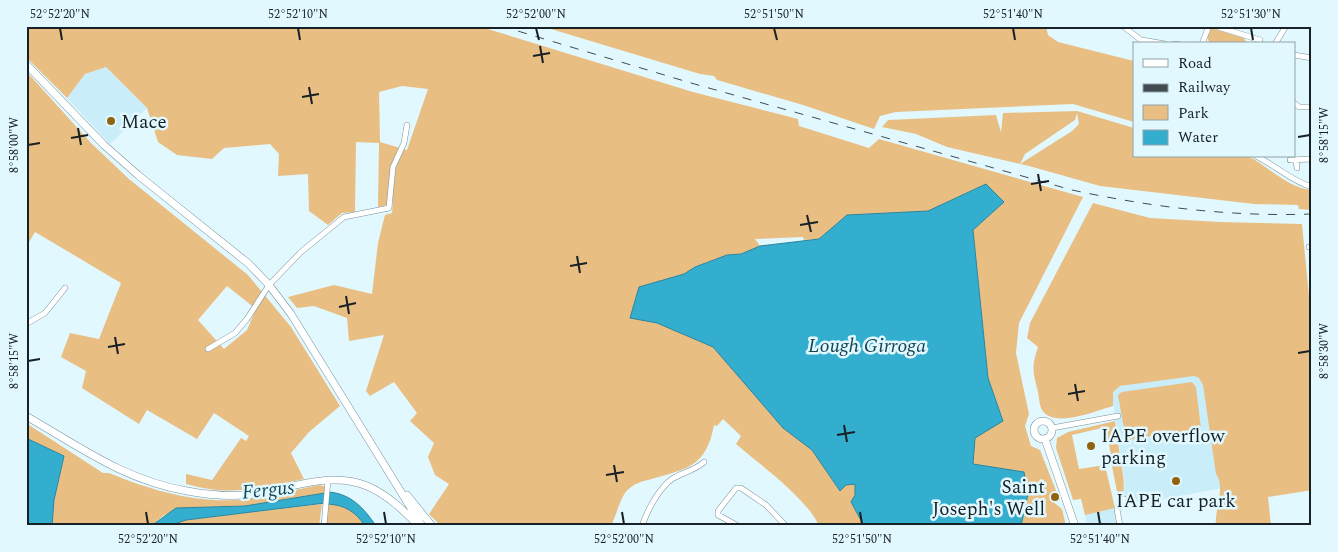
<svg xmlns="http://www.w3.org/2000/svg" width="1338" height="552" viewBox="0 0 1338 552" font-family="Spectral,serif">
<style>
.built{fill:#c9edf9}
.green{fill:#e9be83;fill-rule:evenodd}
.water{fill:#34aecf;stroke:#2c849c}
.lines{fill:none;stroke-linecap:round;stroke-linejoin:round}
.street-casing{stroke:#789199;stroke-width:6}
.secondary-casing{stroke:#789199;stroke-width:8}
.street{stroke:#fff;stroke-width:5}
.secondary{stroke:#fff;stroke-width:7}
.rail{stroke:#414c51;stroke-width:1;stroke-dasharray:9 9;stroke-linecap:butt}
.ticks{fill:none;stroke:#182125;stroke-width:2}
.poi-dot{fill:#91630f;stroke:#e2f8ff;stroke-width:2}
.labels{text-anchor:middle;stroke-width:5;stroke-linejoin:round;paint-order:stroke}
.poi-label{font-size:19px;fill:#182125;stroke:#e2f8ff;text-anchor:start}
.water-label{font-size:20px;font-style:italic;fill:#134654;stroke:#e2f8ff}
.neatline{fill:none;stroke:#182125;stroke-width:2}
.ticks-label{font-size:12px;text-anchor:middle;fill:#182125}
</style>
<rect width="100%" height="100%" fill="#e2f8ff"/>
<path class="built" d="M106,67L147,108L110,144L67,98L85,74Z
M1204,371L1222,488L1133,505L1124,499L1123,490L1125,486L1111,388Z
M1115,508L1118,526H1087L1085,515Z"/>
<path class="green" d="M26,26H478L693,92L798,119L799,126L869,148L879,139L1083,197L1019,323L1016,353L1029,414L1025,426L1031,446L1040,450L1057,493L1051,500L1062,509L1066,526H1021L1025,510L1024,472L973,464L975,438L1003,420L988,378L973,230L1004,202L986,184L928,211L847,215L819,239L804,240L803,237L755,239L760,246L741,254L727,255L695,267L684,274L639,288L630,318L657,323L713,347L783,428L812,450L839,490L846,485L855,484V495L851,503L864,526H819C807,498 759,464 736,444L741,436L723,419L717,426L714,425C706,468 686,469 648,480C639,482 631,485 625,493C619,502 616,516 611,526H441L429,514L449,484L435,475L428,457L434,443L410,421L417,413L394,382L370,396L366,391L384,335L349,341L347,318L314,306L297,308L288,297L334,285L372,294L378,243L385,215L392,213L393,200L387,205L378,207L379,143L356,142L355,212L342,213L328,225L309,211L308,174L278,176L279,154L270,144L224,148L212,159L177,155L158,142L147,108L106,67L85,74L67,98L26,57ZM402,86L428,89L407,150L380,142L379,92Z
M541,26H1046L1048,35L1058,42L1134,61V122L1073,104L896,112L880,116L874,129L803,105L717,80L714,76L700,74Z
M1211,28L1244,38L1247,44H1210L1207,37Z
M26,71L91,143L129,179L248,275L291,327L340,406L309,432L291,453L304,479C258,488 232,497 186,484V474L212,480L241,438L246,441L249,436L214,413L197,439L147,410L139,424L82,388L86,371L61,357L70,333L99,339L121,283L35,232L26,247ZM227,286L256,309L247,330L224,349L198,320Z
M1077,111L1134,128V156H1248C1269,167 1288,188 1312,190V210L1299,209L1298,205L1254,204L1100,186L1029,166L947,147L916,134L882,127L888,120L996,115L1001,132L1003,113ZM1077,113L1079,124L1072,131L1020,164L1025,154L1075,120Z
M1093,203L1150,218L1220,222L1302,224L1312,328V490L1268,497L1271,526H1216C1214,512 1226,486 1216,474L1203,385L1199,378L1194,376L1120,386L1113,392V406C1095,411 1051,430 1041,408C1039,403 1039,397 1038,392C1033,371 1031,368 1038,347L1027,338L1030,323Z
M1192,382L1196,387L1201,429L1126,440L1118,395L1122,392Z
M1115,421L1120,456H1111L1106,427L1072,435L1079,469L1105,465L1115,508L1085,515L1081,499L1073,500L1056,448L1057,438L1068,432Z
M26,423L103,473H109C155,492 204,506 255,498C277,495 298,489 320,485L325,487V493L245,506L207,507L164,515L151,526H52L54,500L64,456L26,438Z
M1111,461L1121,462C1123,476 1127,491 1119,502Z
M322,504L319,526H168L186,520Z
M328,504C345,505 356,512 365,526H326Z"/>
<path class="water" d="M986,184L1004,202L973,230L988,378L1003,421L975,438L973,464L1024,472L1028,494L1021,526H864L851,502L855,495V484L846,485L840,491L812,450L783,428L713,347L657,323L630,318L639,287L684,274L695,267L727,255L741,254L760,246L819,239L847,215L928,211Z
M26,438L64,456L54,500L52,526H26Z
M329,492C351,494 364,508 376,526H365C356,512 345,505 328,504Z
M325,493V503L186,520L168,526H151L176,508L245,506Z"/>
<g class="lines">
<defs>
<path id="street" d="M1123,26L1146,44
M1215,26L1260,40
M1142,40L1165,44
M1174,44H1178
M1202,44L1209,26
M1275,44L1286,26
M1294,55L1312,58
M1294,103L1299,107H1312
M1256,156C1275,165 1291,181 1312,187
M1290,160L1312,159
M1296,160L1297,168
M1309,247H1312
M26,324L45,313L65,288
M208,349L235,333L247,319L269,285L301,252L344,217L389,208L393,167L404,143L407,125
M1052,428L1118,416
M324,526L328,480
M642,526C647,511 659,488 672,479C683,472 694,471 704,462
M738,526L718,515V511L736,488H741L766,505L786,526
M1120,526L1117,509L1124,499"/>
<path id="secondary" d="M26,64L104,145L138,175L249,264L269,285L291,314L422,526
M26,416C80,447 124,480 187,491C209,495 233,497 255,494C291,488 331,471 367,486C388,495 403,510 418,525
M1034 430a9 9 0 1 1 18 0a9 9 0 1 1-18 0Z
M1045,439L1075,526
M407,495L432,526"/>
</defs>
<use href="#street" class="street-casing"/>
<use href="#secondary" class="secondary-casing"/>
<use href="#street" class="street"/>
<use href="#secondary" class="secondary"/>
<path class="rail" d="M501,26L691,83L1072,190C1151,207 1231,217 1312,214"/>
</g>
<path class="ticks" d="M60,28L62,40M298,28L300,40M536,28L539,40M774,28L777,40M1013,28L1015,40M1251,28L1253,40M540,46L543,63M533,56L550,53M309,87L312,104M302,97L319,94M78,128L81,145M1298,137L1310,135M71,138L88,135M28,145L40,143M1038,174L1041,191M1031,184L1049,181M807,215L811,232M800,225L818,222M577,256L580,273M570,266L587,263M346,296L349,314M339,307L356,303M115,337L118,354M108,347L125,344M1298,353L1310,351M28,361L40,359M1075,384L1078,401M1068,394L1085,391M844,425L847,442M837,435L855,432M614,465L617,482M606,475L624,472M146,512L148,524M384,512L386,524M622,512L624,524M860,512L862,524M1098,512L1100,524"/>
<g class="poi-dot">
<circle cx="111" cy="121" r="5"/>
<circle cx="1091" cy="446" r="5"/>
<circle cx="1176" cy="481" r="5"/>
<circle cx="1055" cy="497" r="5"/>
</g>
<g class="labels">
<g class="poi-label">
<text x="121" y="128">Mace</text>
<text x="1101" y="442">IAPE overflow<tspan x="1101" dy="22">parking</tspan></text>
<text x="1045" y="493" text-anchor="end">Saint<tspan x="1045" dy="22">Joseph's Well</tspan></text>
<text x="1176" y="507" text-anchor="middle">IAPE car park</text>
</g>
<g class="water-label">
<text x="867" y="352">Lough Girroga</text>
<text transform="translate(268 489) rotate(-6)" y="7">Fergus</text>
</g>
</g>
<rect width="1338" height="552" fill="none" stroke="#e2f8ff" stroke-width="55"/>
<rect x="1133" y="42" width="162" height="115" fill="#e2f8ff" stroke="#91a2a8"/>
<rect x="1143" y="59" width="25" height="8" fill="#ffffff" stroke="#91a2a8"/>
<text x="1178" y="68" font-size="15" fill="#182125">Road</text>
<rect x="1143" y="84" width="25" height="8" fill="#414c51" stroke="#91a2a8"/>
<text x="1178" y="92" font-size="15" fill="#182125">Railway</text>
<rect x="1143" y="105" width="25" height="15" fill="#e9be83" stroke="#91a2a8"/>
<text x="1178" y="118" font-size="15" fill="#182125">Park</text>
<rect x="1143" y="130" width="25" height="15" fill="#34aecf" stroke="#91a2a8"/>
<text x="1178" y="142" font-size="15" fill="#182125">Water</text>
<rect x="28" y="28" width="1282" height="496" class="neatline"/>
<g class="ticks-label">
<text x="60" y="18">52°52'20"N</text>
<text x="298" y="18">52°52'10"N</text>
<text x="536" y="18">52°52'00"N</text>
<text x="774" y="18">52°51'50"N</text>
<text x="1013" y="18">52°51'40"N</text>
<text x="1251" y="18">52°51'30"N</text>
<text transform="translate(1324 135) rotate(-90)" y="4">8°58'15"W</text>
<text transform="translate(14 145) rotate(-90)" y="4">8°58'00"W</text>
<text transform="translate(1324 351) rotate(-90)" y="4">8°58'30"W</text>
<text transform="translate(14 361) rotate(-90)" y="4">8°58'15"W</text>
<text x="148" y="543">52°52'20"N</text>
<text x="386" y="543">52°52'10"N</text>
<text x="624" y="543">52°52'00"N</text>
<text x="862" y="543">52°51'50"N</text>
<text x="1100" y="543">52°51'40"N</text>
</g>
</svg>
